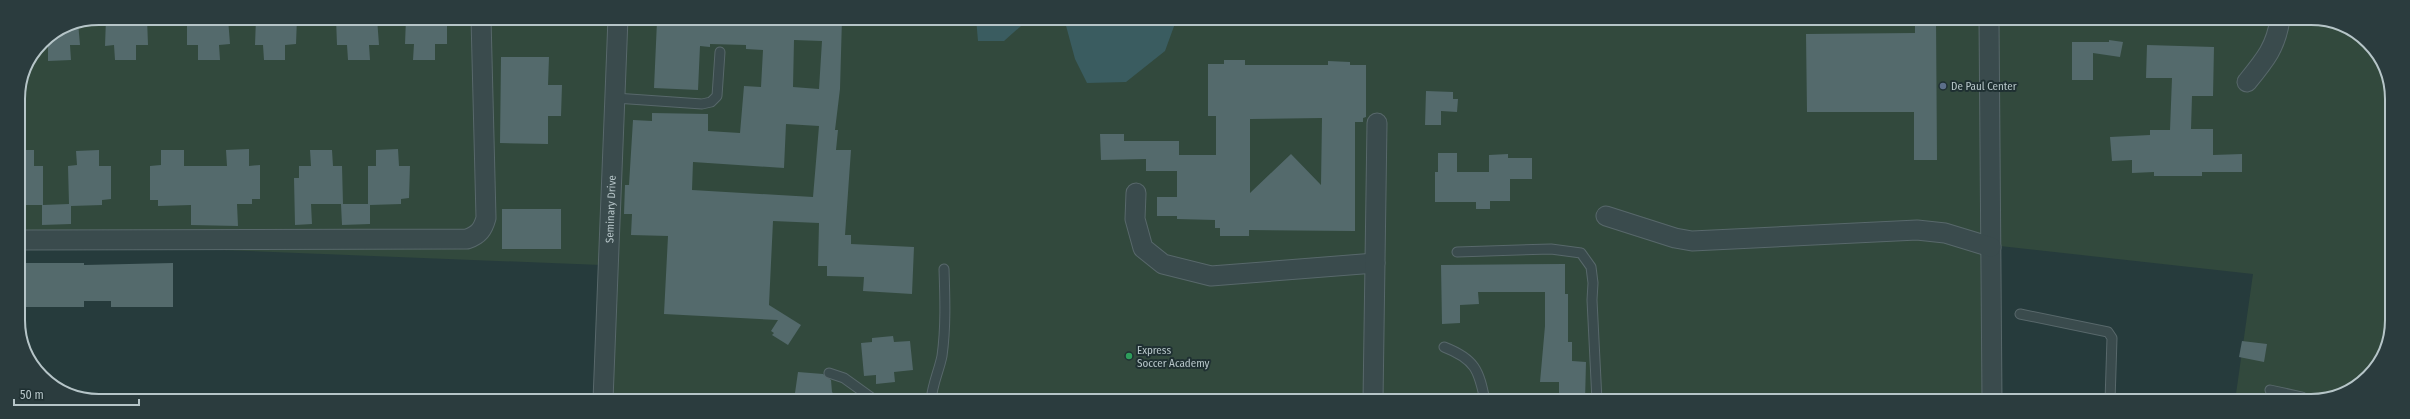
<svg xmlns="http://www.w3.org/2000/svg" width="2410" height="419" viewBox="0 0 2410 419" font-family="'Fira Sans Condensed',sans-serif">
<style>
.green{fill:#32493d}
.water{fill:#3a5c60}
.building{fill:#546a6c;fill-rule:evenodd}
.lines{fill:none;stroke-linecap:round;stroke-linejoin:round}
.service-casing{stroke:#58686b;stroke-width:11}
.minor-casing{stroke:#58686b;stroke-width:21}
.service{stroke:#3a4b4d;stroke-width:9}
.minor{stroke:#3a4b4d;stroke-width:19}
.service-dot{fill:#5c6f8a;stroke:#1f3032;stroke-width:1.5}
.leisure-dot{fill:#2e9e5b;stroke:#1f3032;stroke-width:1.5}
.labels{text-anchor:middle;stroke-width:4;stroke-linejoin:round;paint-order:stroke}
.poi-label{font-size:11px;fill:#b6c5c8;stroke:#1f3032;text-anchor:start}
.street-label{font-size:11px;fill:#b6c5c8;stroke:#1f3032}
.rim{fill:none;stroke:#b6c5c8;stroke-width:2}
</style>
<rect width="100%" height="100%" fill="#263b3c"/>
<path class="green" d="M99,18L2322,19L2368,42L2390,83L2391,331C2389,339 2387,350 2383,357C2349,413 2290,401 2235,401L2253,274L1991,245L1992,401L602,400L601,265L19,242L18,99L24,68L42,42L68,24Z"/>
<path class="water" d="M976,18H1030L1004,41H978Z
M1056,18H1177L1165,51L1126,82L1087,83L1075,59L1065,22Z"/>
<path class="building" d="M106,18H147L148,45H136V60H115L114,45L105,46Z
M187,18H228L230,44L219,45L220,60H198V45H187Z
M256,18H297L296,44L285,45V60H264L263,45H255Z
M336,18H377L379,45H369L370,60H348L347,45H337Z
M406,18H447V44H435V60H413L414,44H405Z
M710,18H842L840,89L835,130H838L836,150H851L845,235H851V244L914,247L912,294L863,291L864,277L827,276V266H818L819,223L773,221L769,305L801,325L788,345L772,335L774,333L771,331L778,320L664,314L668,236L631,235L632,214H624L625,185H629L633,120L652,121V113L708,114V131L740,133L744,86L761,87L763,50L746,49V45L710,44V47L700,46L698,90L654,88L657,21L709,24ZM794,40L822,41L819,89L793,87ZM786,124L819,126L813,197L692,190L693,162L784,168Z
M1915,19H1936L1937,160H1914V112H1807L1806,34L1915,33Z
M78,22L80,45H70L71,60L48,61V37L68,24Z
M2109,40L2123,42L2120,57L2093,53V80H2072V42H2109Z
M2147,45L2214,47L2213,96H2192L2191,129H2213V155L2242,154V172H2202V176H2154V172L2132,173V160L2112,161L2110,137L2150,135V130H2170L2172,78H2146Z
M501,57H549L548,85H562L561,116H548V144L500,143Z
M1224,60H1245V65H1328V61L1350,62V65H1366V117L1363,118V122H1355V231L1249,230V236H1220V228H1215V220L1177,219V216H1157V197H1177V171H1146V159L1101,160L1100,134H1124V141H1179V155H1216V116H1208V64H1224ZM1322,118L1321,185L1291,154L1250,193V119Z
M1426,91L1453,92V99H1458L1457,112L1441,111V125H1425Z
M249,149V166L260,165V199H252V204H237L238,226L191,225V205L158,206V200H150V166L161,165V150H184V166H227L226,150Z
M398,149L399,166H410L409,198L401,199V204L370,205V224L342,225L341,204H368V166H376V150Z
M18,150H34V166H43V205L69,204L68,166L77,165L76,151L99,150V166H111V199L102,200V205L71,206V224L42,225V205H19Z
M310,150H332L333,166H342L343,204H311L312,224L295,225L294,178H299V166H311Z
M1438,153H1457V172H1489V155L1508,154V158H1532V179H1510V201H1490V209H1476V202H1435V172H1438Z
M502,209H561V249H502Z
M21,263H84V265L173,263V307H111V301H84V307H21Z
M1565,264V294H1568V342H1572V361L1586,362L1585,401H1559V382H1540L1545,326V292H1478L1479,304L1460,305V323L1442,324L1441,265Z
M893,336L894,342L910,341L913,370L894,372L895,382L876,384V375L864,376L861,343L872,342V338Z
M2242,341L2267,344L2264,362L2239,357Z
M798,372L823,374L831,380L832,392L839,401L794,400Z"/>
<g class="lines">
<defs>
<path id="service" d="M615,98L702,104L711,102L717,96L720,52
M1457,252L1551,249L1581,253L1591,267L1593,283L1592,300L1597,401
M2020,314L2108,332L2112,338L2110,401
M1444,347C1475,359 1479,370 1485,401
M829,373L844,378L876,401
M2270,390L2302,397L2307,401
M931,401C932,385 939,371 942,356C946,327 945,298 944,269"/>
<g id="minor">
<path d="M1989,19L1992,401"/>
<path d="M2247,82C2265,60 2276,47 2280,19"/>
<path d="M1136,193L1135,219L1143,248L1163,264L1211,276L1375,263"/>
<path d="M1606,216L1675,238L1692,241L1917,230L1945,233L1991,247"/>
<path d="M19,240L467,239C479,235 483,229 486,218L481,18"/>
<path id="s1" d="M603,400L618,18"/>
<path d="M1373,401L1377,123"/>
</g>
</defs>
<use href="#service" class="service-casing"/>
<use href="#minor" class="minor-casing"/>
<use href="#service" class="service"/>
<use href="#minor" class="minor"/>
</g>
<circle class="service-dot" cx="1943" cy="86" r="4"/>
<circle class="leisure-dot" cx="1129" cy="356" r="4"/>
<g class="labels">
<g class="poi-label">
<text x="1951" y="90">De Paul Center</text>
<text x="1137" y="354">Express<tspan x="1137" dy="13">Soccer Academy</tspan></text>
</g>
<g class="street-label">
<text dy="4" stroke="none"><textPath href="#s1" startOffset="191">Seminary Drive</textPath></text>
</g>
</g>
<path d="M0 0H2410V419H0ZM99 25H2311A74 74 0 0 1 2385 99V320A74 74 0 0 1 2311 394H99A74 74 0 0 1 25 320V99A74 74 0 0 1 99 25Z" fill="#2b3c3e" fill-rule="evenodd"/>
<path class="rim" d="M99 25H2311A74 74 0 0 1 2385 99V320A74 74 0 0 1 2311 394H99A74 74 0 0 1 25 320V99A74 74 0 0 1 99 25Z"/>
<path d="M14 399v6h125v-6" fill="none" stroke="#b6c5c8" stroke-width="2"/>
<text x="20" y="399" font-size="12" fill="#b6c5c8" stroke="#1f3032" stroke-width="3" paint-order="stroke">50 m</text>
</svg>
